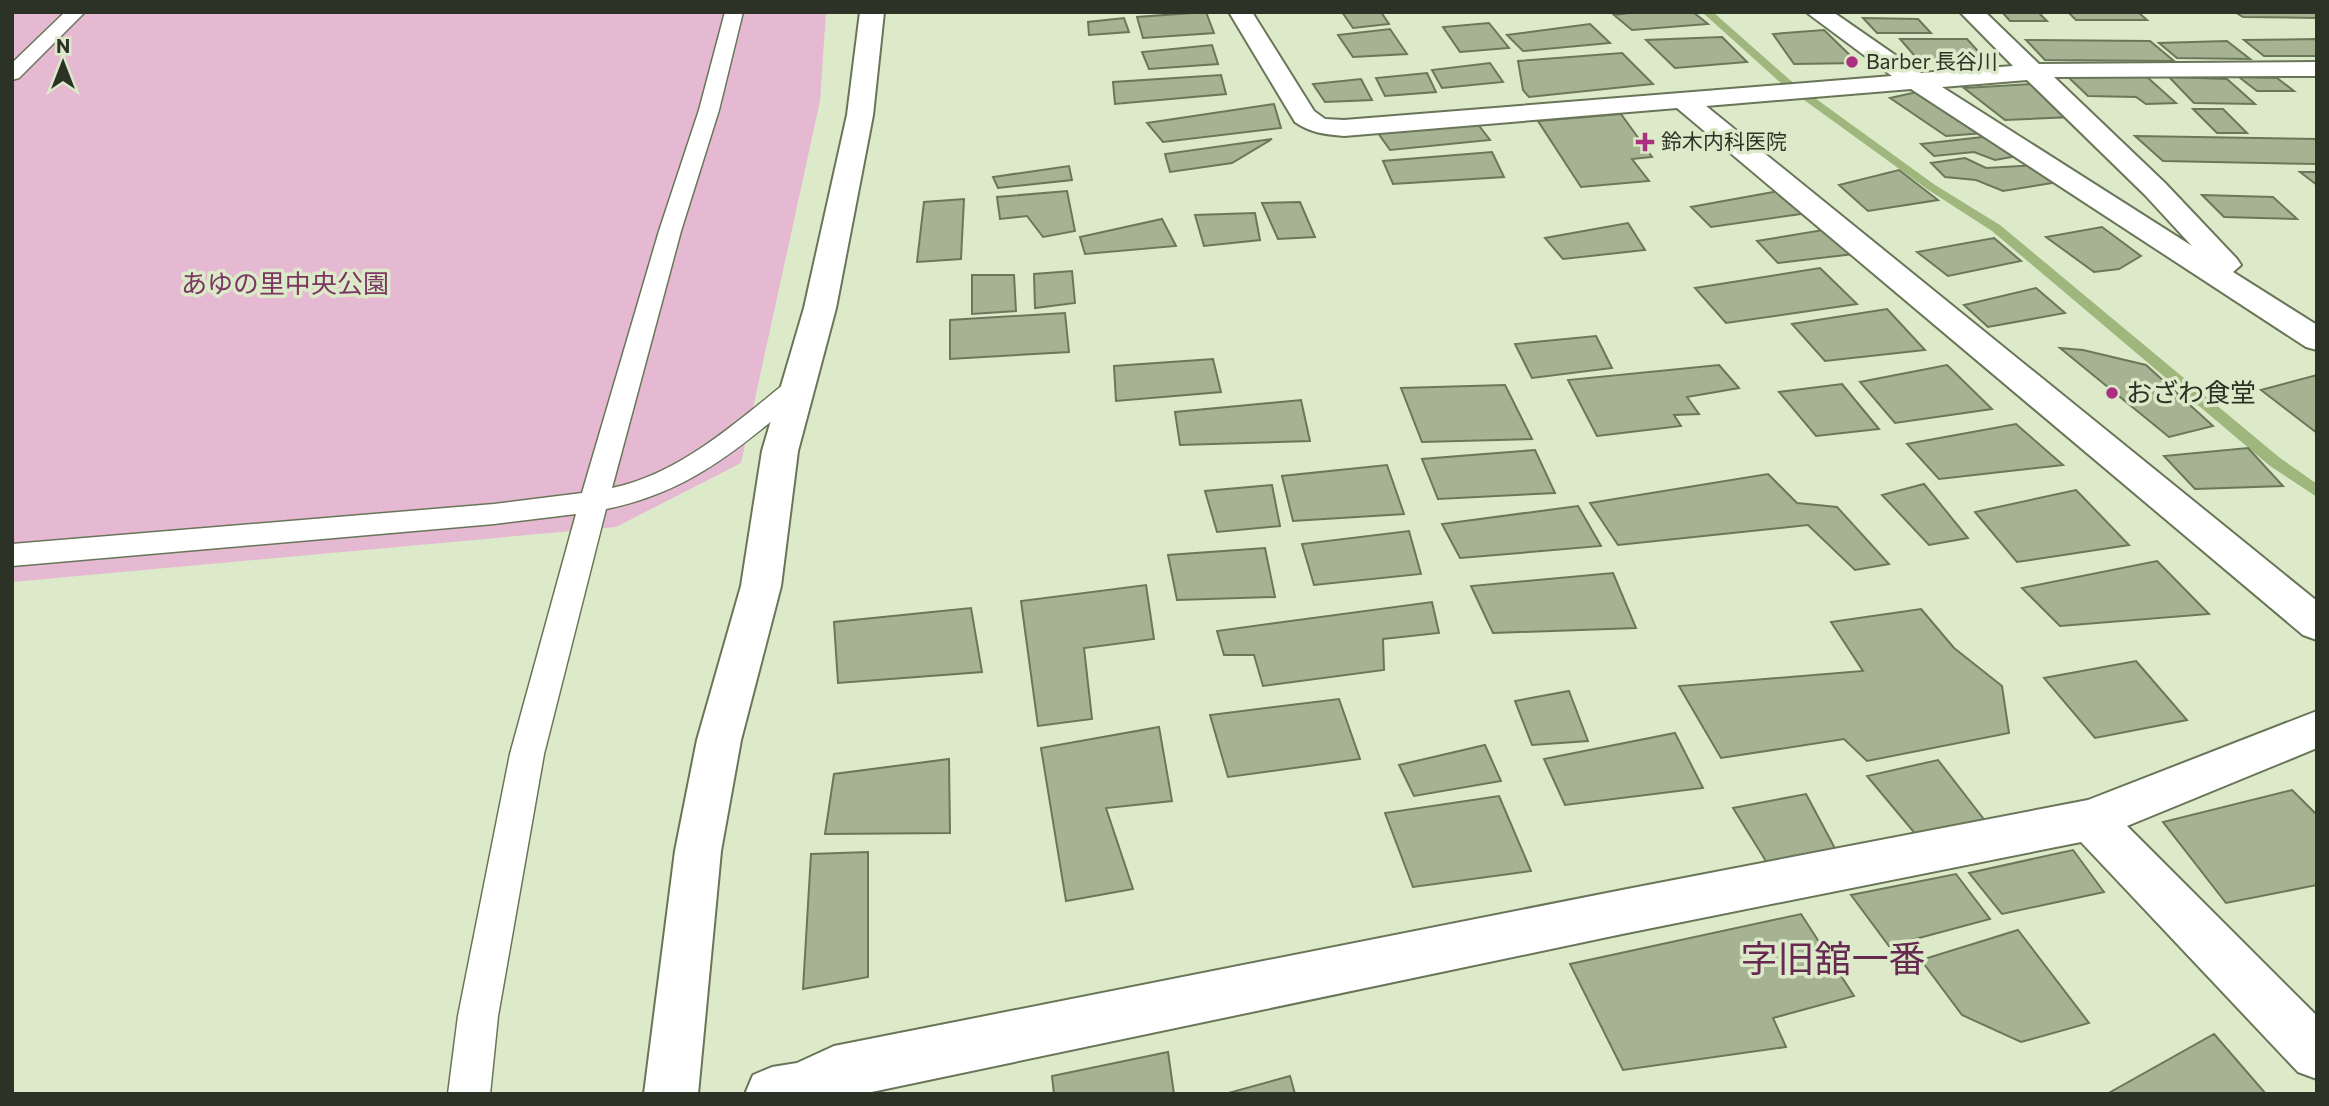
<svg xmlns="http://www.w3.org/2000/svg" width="2329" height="1106" viewBox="0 0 2329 1106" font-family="Commissioner,'Noto Sans JP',sans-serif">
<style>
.green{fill:#e5b9d1}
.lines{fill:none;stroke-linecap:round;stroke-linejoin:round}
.stream{fill:#9fb67d;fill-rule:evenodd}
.building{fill:#a5b393;stroke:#6b775a;stroke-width:2}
.lane-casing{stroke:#697558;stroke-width:3}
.street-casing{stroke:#697558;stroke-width:4}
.lane{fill:#fff;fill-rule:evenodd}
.street{fill:#fff;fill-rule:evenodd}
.poi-dot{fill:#ab3082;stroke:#dceac9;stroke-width:2.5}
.labels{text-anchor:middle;stroke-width:7;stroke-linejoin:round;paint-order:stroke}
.far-poi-label{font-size:21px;fill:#2d3226;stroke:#dceac9;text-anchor:start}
.park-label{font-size:26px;fill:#7c3662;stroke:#dceac9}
.poi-label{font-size:26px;fill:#2d3226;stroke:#dceac9;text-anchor:start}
.near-quarter-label{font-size:37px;fill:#662a50;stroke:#dceac9}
</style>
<rect width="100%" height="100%" fill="#dceac9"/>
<path class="green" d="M12,12H826L820,101L741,463L616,527L12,582Z"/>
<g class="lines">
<path class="stream" d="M1702,12H1713L1790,80L1935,185L2000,225L2280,458L2317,484V497L2270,466L1992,231L1927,189L1782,84Z"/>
</g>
<path class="building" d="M1206,12L1214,33L1143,38L1137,17Z
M1342,12H1381L1389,24L1353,28Z
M1636,12H1693L1708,24L1632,30L1614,15Z
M2002,12H2038L2047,21H2010Z
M2068,12H2138L2147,20H2076Z
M2235,12H2317V18L2243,17Z
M1124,18L1129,32L1089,35L1088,22Z
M1863,18L1918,19L1931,33H1877Z
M1489,23L1509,48L1460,52L1443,27Z
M1590,24L1610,43L1523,51L1507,35Z
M1390,29L1407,54L1353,57L1338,35Z
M1824,30L1858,63L1794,64L1773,34Z
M1722,37L1747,62L1675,68L1646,40Z
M1900,39H1967L1988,62H1920Z
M2317,39V56H2264L2244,40Z
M2026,40L2150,41L2174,61L2045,60Z
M2227,41L2250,59L2177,58L2159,43Z
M1212,45L1218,64L1149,69L1142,52Z
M1622,53L1653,84L1529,97L1523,90L1518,61Z
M1490,63L1503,82L1442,88L1432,70Z
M1427,73L1436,92L1385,96L1376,78Z
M1221,75L1226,94L1115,104L1113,82Z
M2066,75L2147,77L2176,103L2146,104L2136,97L2088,96Z
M2169,77L2227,79L2255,104L2194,103Z
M2239,77L2277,78L2294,91H2257Z
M1361,79L1372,100L1325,102L1313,84Z
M2032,84L2072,117L2005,120L1964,88Z
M1917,92L1985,133L1946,136L1890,98Z
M1274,104L1281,128L1163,142L1147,123Z
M2193,109H2223L2247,133H2217Z
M1621,114L1652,157L1632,159L1649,181L1581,187L1538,121Z
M1477,123L1490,140L1390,150L1378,133Z
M1991,136L2018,156L1995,160L1974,152L1934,156L1921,144Z
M2135,136L2317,139V164L2163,161Z
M1272,139L1232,163L1170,172L1165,154Z
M1492,152L1504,177L1393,184L1383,161Z
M1965,158L1986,168L2037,165L2059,182L2003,191L1976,180L1945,177L1931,163Z
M1069,166L1072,180L998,188L993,177Z
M1899,170L1938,200L1868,211L1839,185Z
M2300,172H2317V185Z
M1784,190L1808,213L1711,227L1691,207Z
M1067,191L1075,231L1043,237L1027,216L1000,219L997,197Z
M2202,195L2273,197L2297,219L2224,217Z
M964,199L961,259L917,262L924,202Z
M1300,202L1315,237L1278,239L1262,203Z
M1255,213L1260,240L1204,246L1195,215Z
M1162,219L1176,246L1085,254L1080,237Z
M1628,223L1645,250L1563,259L1545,238Z
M2102,227L2141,256L2119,269L2094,272L2046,237Z
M1829,229L1854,254L1778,263L1757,241Z
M1994,238L2021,261L1948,276L1917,252Z
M1820,268L1857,304L1726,323L1695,288Z
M1072,271L1075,303L1035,308L1034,274Z
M972,275H1014L1016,311L972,314Z
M2036,288L2065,313L1988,327L1964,305Z
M1887,309L1925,350L1825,361L1792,324Z
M1065,313L1069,352L950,359V320Z
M1596,336L1612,368L1532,378L1515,344Z
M2060,348L2083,350L2146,365L2213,426L2169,437Z
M1213,359L1221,392L1116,401L1114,366Z
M1719,365L1739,388L1687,397L1699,414L1674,415L1681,426L1597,436L1568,380Z
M1947,365L1992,409L1895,423L1860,382Z
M2317,375V433L2261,390Z
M1842,384L1879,429L1816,436L1779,392Z
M1505,385L1532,439L1422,442L1401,388Z
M1301,400L1310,441L1180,445L1175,412Z
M2016,424L2063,465L1939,479L1907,444Z
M2248,448L2283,486L2195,489L2164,456Z
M1535,450L1555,493L1438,499L1422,459Z
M1387,465L1404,514L1293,521L1282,476Z
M1768,474L1797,503L1837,507L1889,564L1855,570L1808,525L1618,545L1590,503Z
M1924,484L1968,538L1929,545L1882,495Z
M1272,485L1280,526L1217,532L1205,491Z
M2076,490L2129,545L2017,562L1975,512Z
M1578,506L1601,546L1460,558L1442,524Z
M1409,531L1421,574L1314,585L1302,544Z
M1265,548L1275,597L1177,600L1168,555Z
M2157,561L2209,614L2060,626L2022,588Z
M1613,573L1636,628L1493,633L1471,586Z
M1146,585L1154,639L1084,648L1092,719L1038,726L1021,601Z
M1432,602L1439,633L1383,639L1384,670L1263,686L1254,655H1224L1217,631Z
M971,608L982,672L838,683L834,622Z
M1921,609L1954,648L2002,686L2009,733L1867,761L1844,739L1721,758L1679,686L1863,671L1831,622Z
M2136,661L2187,720L2095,738L2044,678Z
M1569,691L1588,741L1532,745L1515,701Z
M1339,699L1360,759L1228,777L1210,715Z
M1159,727L1172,801L1106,808L1133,889L1066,901L1041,748Z
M1675,733L1703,788L1565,805L1544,759Z
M1485,745L1501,781L1414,796L1399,765Z
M949,759L950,833L825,834L834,774Z
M1938,760L1986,822L1917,836L1867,776Z
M2292,790L2317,815V885L2226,903L2163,822Z
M1806,794L1839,856L1769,866L1733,808Z
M1499,796L1531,871L1413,887L1385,813Z
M2073,850L2104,892L2002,914L1969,873Z
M868,852V977L803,989L811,854Z
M1956,874L1990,919L1889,946L1851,895Z
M1801,914L1854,996L1773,1018L1786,1047L1623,1070L1570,964Z
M2018,930L2089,1023L2021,1042L1962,1015L1921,960Z
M2214,1034L2266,1094H2107Z
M1168,1052L1174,1094H1054L1052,1076Z
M1290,1076L1295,1094H1225Z"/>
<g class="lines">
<defs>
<path id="lane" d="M65,12H85L19,78L12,80V63Z
M725,12H743L719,110L681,231L612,488C680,474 735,423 788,381L797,379L806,381L810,387C802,400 786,409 774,419C721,463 675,495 606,509L544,754L498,1016L490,1094H448L458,1016L510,754L576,514L494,524L12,566V544L494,504L582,493L659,231L699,110Z"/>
<path id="street" d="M860,12H884L873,115L836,308L798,451L781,586L741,740L721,851L698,1094H644L675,851L697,740L741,586L762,451L804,308L847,115Z
M1229,12H1252L1314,111L1325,119L1344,120L1892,76L1806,12H1833L1921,73L2013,66L1960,12H1985L2039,64L2317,62V76L2054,77L2165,183L2237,259L2241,265L2233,272L2317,325V350L2306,347L1911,89L1706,106L2317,601V640L2303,635L1677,108L1344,136C1324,134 1311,133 1295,122ZM2027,80L2145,195L2192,246L1942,87Z
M2317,711V748L2127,826L2317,1016V1079L2298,1072L2081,842L1622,934L862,1094H745L753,1075L772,1067L797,1063L834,1046L1622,890L2088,800Z"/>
</defs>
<use href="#lane" class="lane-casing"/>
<use href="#street" class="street-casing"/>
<use href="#lane" class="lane"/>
<use href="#street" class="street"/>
</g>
<g class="poi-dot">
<circle cx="1852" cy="62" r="7"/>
<path d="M1641.5 131.5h7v7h7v7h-7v7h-7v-7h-7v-7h7z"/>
<circle cx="2112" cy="393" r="7"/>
</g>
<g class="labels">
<g class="far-poi-label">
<text x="1866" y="69">Barber 長谷川</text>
<text x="1661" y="149">鈴木内科医院</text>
</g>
<g class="park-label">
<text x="285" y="293">あゆの里中央公園</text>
</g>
<g class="poi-label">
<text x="2126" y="402">おざわ食堂</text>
</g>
<g class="near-quarter-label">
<text x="1833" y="972">字旧舘一番</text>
</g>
</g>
<rect width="2329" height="1106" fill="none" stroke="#2d3226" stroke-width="28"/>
<g transform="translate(63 63)" stroke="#dceac9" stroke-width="5" paint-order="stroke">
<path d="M0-5L12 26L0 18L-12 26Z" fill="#2d3226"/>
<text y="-10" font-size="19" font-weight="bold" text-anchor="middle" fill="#2d3226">N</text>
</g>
</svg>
